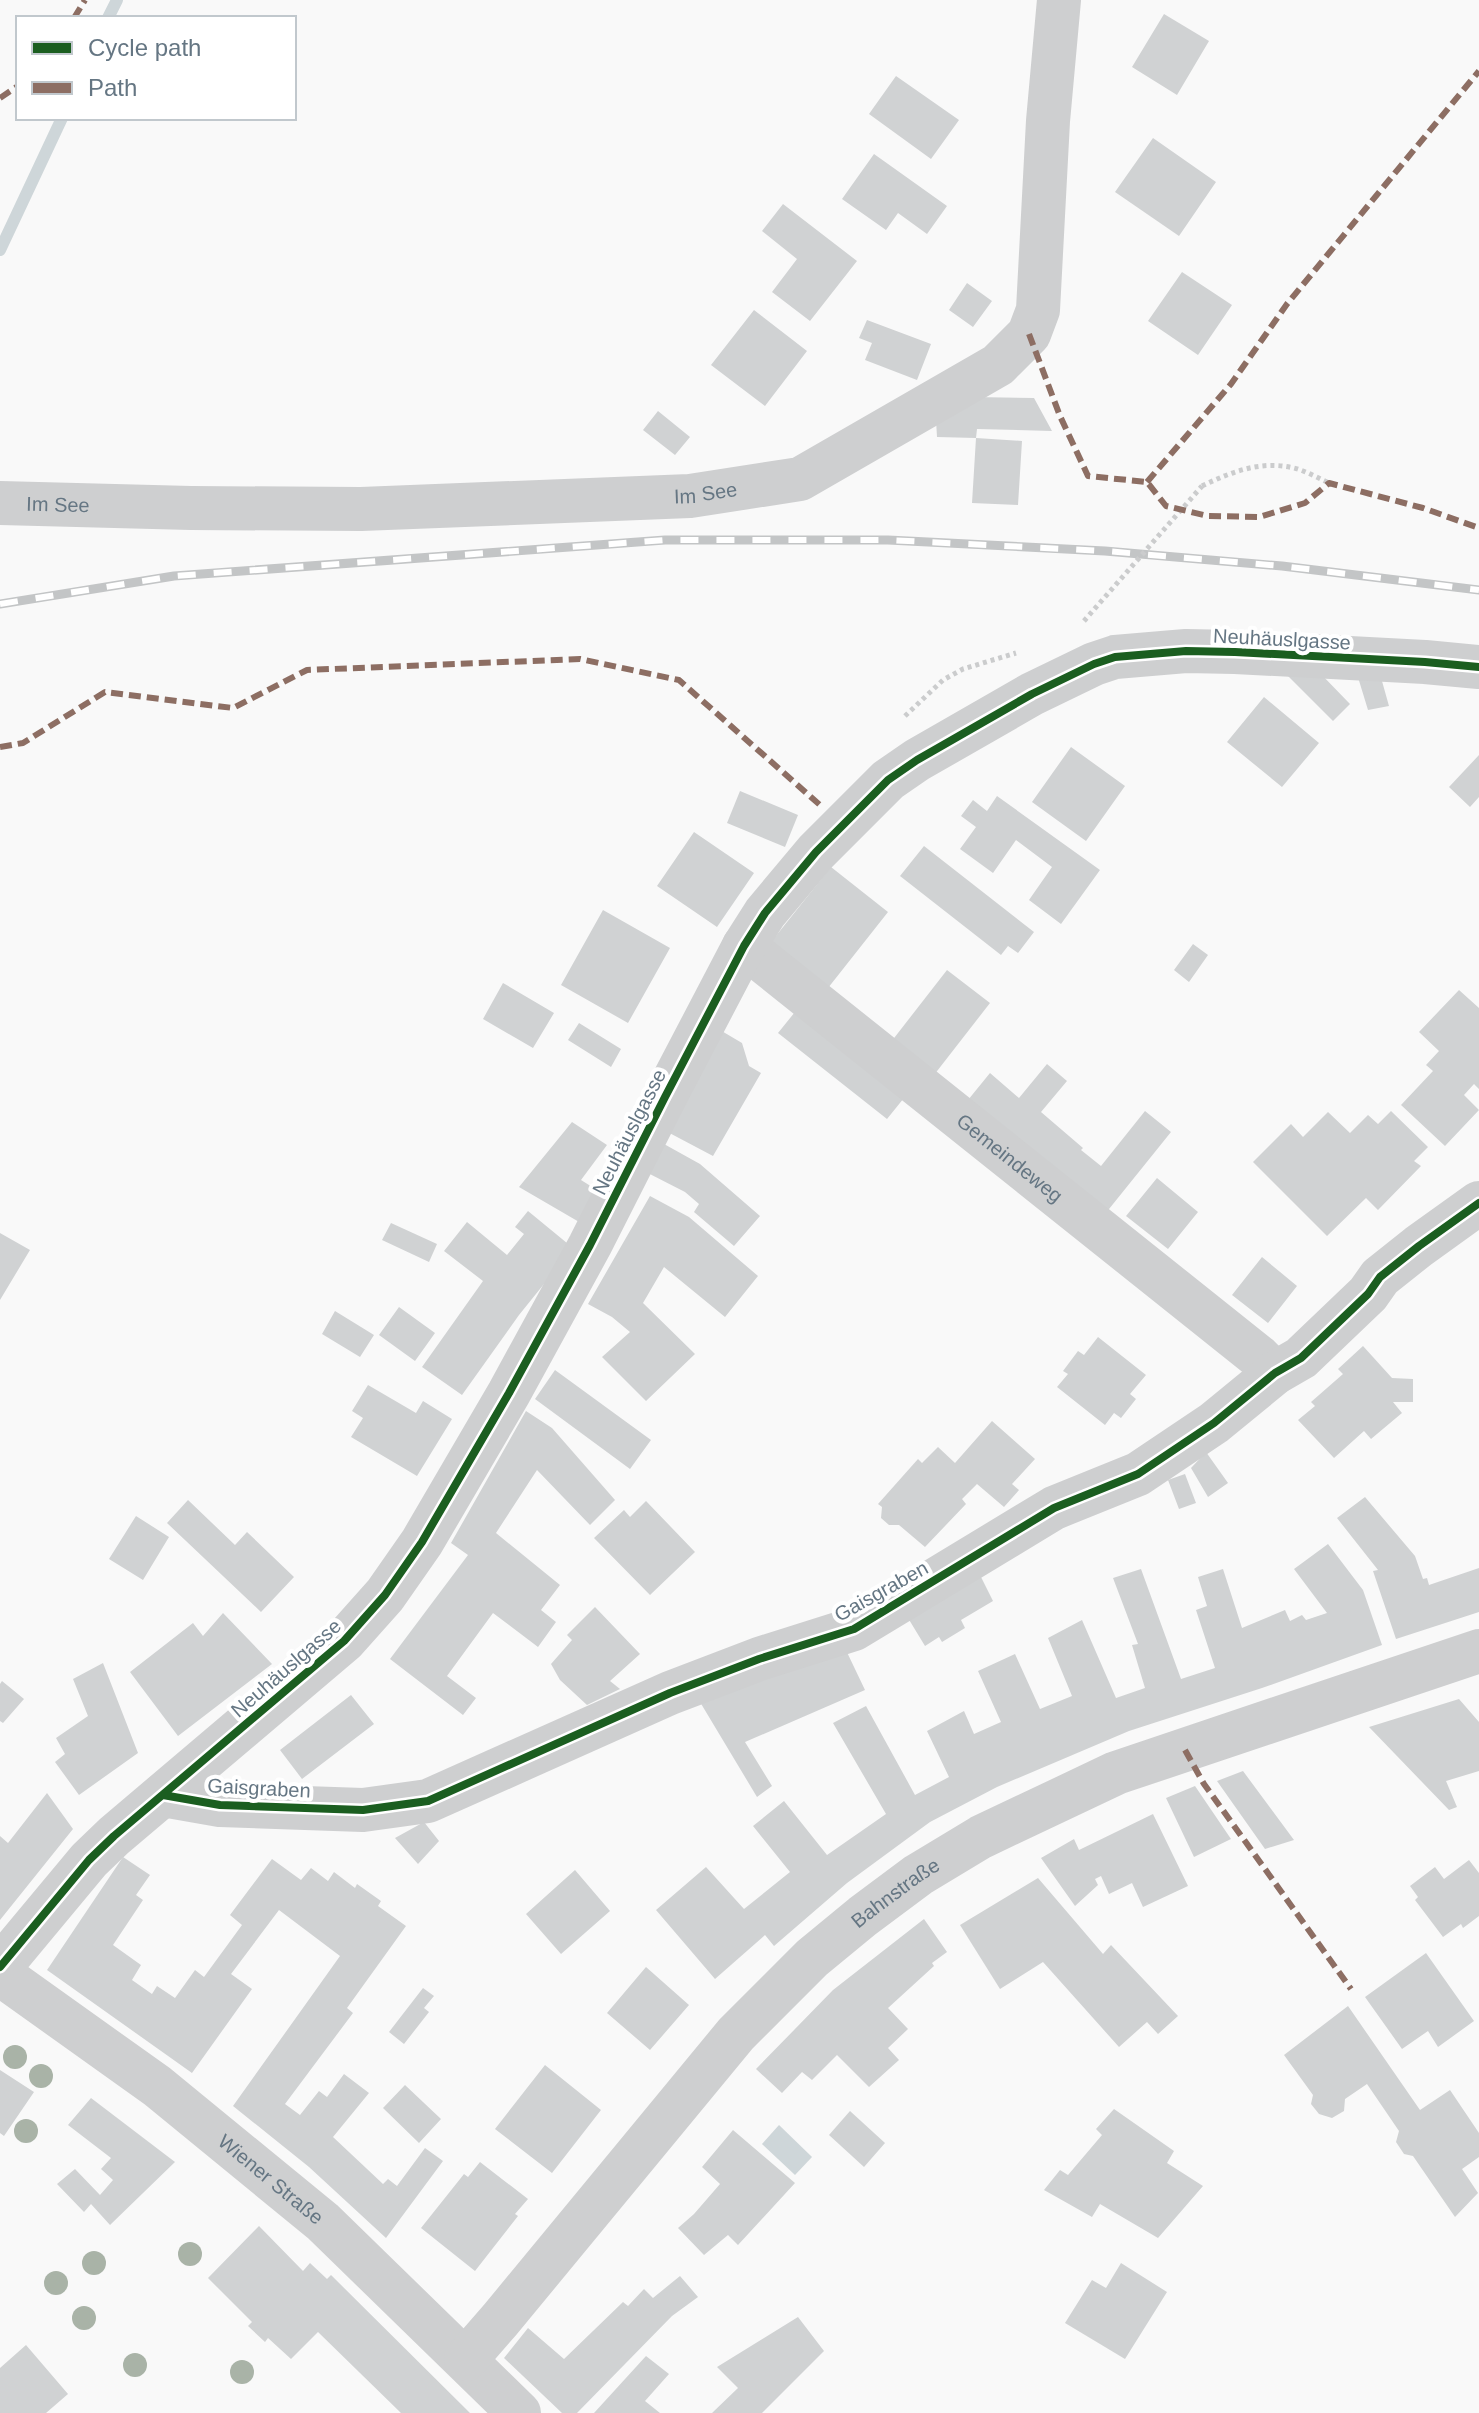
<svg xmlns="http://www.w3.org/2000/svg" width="1479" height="2413" viewBox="0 0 1479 2413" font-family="Helvetica,sans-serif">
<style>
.water{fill:#ced6d9}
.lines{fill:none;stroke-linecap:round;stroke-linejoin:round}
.stream{stroke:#ced6d9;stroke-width:12}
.building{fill:#d0d2d3}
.path{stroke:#cbcccd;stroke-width:5;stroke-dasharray:4 4;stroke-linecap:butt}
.minor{stroke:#cecfd0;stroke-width:44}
.rail-casing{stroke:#c3c5c6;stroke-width:9}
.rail{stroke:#fff;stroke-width:6;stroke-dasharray:18;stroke-linecap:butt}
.path-bridge{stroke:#cbcccd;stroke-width:5;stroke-dasharray:4 4;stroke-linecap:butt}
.quiet{stroke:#8d6e63;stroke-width:6;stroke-dasharray:12 6;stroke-linecap:butt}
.cycleway-casing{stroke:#fff;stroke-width:13}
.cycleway{stroke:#1b5e20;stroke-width:8}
.tree{fill:#a9b3a7}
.labels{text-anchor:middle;stroke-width:8;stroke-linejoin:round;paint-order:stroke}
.street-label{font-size:20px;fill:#657683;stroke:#fff}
</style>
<rect width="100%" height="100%" fill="#f9f9f9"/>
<path class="water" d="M779,2125L812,2157L795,2175L762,2144Z"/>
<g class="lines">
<path class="stream" d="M108,18L117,0
M0,250L62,118"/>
</g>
<path class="building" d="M1164,14L1209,41L1177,95L1132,67Z
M896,76L959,120L931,159L869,114Z
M1153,138L1216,182L1179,236L1115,192Z
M874,154L947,206L927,234L898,213L886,230L842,199Z
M783,204L857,261L810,321L772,292L797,259L762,231Z
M1182,272L1232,305L1198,355L1148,321Z
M967,283L992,301L973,327L949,310Z
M754,310L807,351L765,406L711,365Z
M867,320L931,344L917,380L865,360L872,343L859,338Z
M973,397L1034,398L1052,431L977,429L976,438L937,437L936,420Z
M658,411L690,437L675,455L643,430Z
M976,438L1022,441L1018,505L972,503Z
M1281,669L1318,671L1350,704L1333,721Z
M1357,674H1380L1389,706L1368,710Z
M1264,697L1319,743L1282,787L1227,742Z
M1071,747L1125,786L1086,841L1032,802Z
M1479,755V797L1470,807L1449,787Z
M740,791L798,815L785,847L727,823Z
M997,796L1100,870L1061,924L1029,900L1052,867L1016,840L993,873L960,849L976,827L961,816L973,800L987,811Z
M694,832L754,873L717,927L657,886Z
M924,846L1034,932L1018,953L1008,946L1001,955L900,876Z
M831,867L888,912L828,988L771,942Z
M603,910L670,948L628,1023L561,985Z
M1193,944L1208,955L1189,982L1174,970Z
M947,970L990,1003L934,1075L891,1042Z
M503,983L554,1013L533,1048L483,1019Z
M1459,990L1479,1008V1089L1474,1084L1464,1095L1479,1110L1445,1146L1401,1105L1433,1071L1426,1065L1439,1051L1419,1032Z
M799,1007L908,1093L887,1119L778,1033Z
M579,1023L621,1049L611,1067L568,1040Z
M720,1030L742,1043L749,1066L761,1073L713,1156L660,1128Z
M1047,1064L1067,1081L1041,1112L1083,1148L1081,1150L1101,1166L1145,1111L1171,1132L1105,1214L968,1100L990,1073L1019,1098Z
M1391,1111L1428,1147L1414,1161L1421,1166L1378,1210L1366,1198L1327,1236L1253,1162L1291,1124L1303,1137L1328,1112L1350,1133L1368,1115L1378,1124Z
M572,1122L607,1145L581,1180L605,1195L586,1226L519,1187Z
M655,1139L700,1164L760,1216L734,1246L694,1212L699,1204L685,1192L640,1169Z
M1157,1178L1198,1212L1168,1249L1126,1216Z
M650,1196L689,1217L758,1276L725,1317L664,1267L643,1303L695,1354L646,1401L602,1357L630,1332L612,1317L588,1304Z
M528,1211L573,1248L519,1315L462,1395L422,1367L483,1281L444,1251L467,1222L507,1255L524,1234L515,1227Z
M391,1223L437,1244L429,1262L382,1240Z
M0,1233L30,1250L0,1300Z
M1262,1257L1297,1286L1268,1323L1232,1295Z
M399,1307L435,1333L415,1361L379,1335Z
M335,1311L374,1335L360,1357L322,1334Z
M1098,1337L1146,1375L1130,1394L1136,1399L1121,1418L1114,1413L1105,1425L1057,1387L1068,1374L1063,1371L1078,1351L1084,1355Z
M1363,1346L1392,1378L1413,1379V1402H1393L1402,1413L1371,1439L1364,1431L1334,1458L1298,1420L1315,1406L1311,1402L1343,1374L1338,1369Z
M555,1370L651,1440L630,1469L535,1399Z
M368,1385L416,1413L423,1401L452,1419L417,1476L351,1437L363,1418L352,1411Z
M526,1411L552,1428L615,1500L590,1525L537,1470L496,1533L560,1585L541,1610L556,1622L538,1647L493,1613L447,1676L476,1698L463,1715L390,1659L468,1555L451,1543Z
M992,1421L1035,1459L1012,1484L1019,1490L1004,1507L977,1484L962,1499L966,1504L925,1547L899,1525H889L881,1518L882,1507L878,1504L918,1459L922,1463L938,1447L955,1463Z
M1206,1452L1228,1483L1208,1497L1191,1468Z
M1185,1474L1196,1503L1179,1509L1168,1480Z
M1365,1497L1415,1556L1423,1579L1427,1578L1429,1585L1479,1568V1612L1396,1639L1373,1571L1378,1570L1337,1518Z
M188,1500L235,1545L247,1532L294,1577L261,1612L167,1523Z
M646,1501L695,1552L650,1595L594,1538L624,1510L630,1517Z
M136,1516L169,1537L143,1580L109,1559Z
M1328,1544L1363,1590L1382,1645L1262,1688L1129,1731L997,1787L930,1822L847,1883L774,1946L765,1935L715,1979L656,1910L706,1867L744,1909L790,1872L753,1826L784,1801L827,1855L886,1814L833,1723L866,1706L915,1795L949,1777L927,1731L964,1711L974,1734L1001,1722L978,1671L1015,1654L1040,1709L1072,1696L1048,1638L1082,1620L1116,1698L1145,1688L1132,1645L1138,1644L1113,1578L1141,1569L1181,1679L1215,1668L1196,1610L1207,1606L1198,1577L1223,1569L1242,1628L1285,1610L1290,1621L1302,1615L1306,1620L1327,1613L1294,1569Z
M979,1573L993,1601L961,1620L965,1628L942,1642L939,1637L925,1646L908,1618Z
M595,1607L640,1654L610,1681L620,1689L587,1705L560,1680L551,1664L572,1640L567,1635Z
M223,1613L272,1664L178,1736L130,1672L193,1623L203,1636Z
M844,1646L865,1690L745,1742L772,1786L757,1797L697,1697Z
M103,1663L138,1753L79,1795L55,1762L65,1754L56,1738L88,1716L73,1679Z
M2,1681L24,1699L3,1723L0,1721V1684Z
M351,1695L374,1724L302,1779L280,1750Z
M1459,1699L1479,1722V1771L1446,1781L1457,1807L1449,1810L1369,1727Z
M1243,1771L1294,1840L1265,1849L1217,1781Z
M1195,1786L1231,1839L1194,1857L1166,1798Z
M47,1793L73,1829L0,1920V1836L8,1843Z
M1153,1814L1188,1886L1143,1907L1132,1883L1109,1894L1101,1876L1095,1879L1098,1885L1075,1906L1041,1858L1074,1839L1079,1850Z
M424,1822L439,1841L418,1864L395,1838Z
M123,1857L150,1875L136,1895L143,1900L113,1945L141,1965L132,1980L152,1994L157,1986L175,1998L195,1970L204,1977L242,1925L230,1915L272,1859L301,1880L311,1868L328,1881L334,1872L355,1888L357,1884L381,1901L378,1906L406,1926L347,2008L353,2013L285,2104L300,2115L319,2091L327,2097L344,2074L369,2093L333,2137L383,2184L388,2179L397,2186L425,2148L443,2161L386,2238L309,2167L233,2106L340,1956L279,1910L231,1974L252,1989L192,2073L47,1970Z
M1469,1860L1479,1873V1916L1463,1928L1461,1924L1443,1937L1415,1900L1418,1897L1410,1886L1435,1867L1444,1879Z
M575,1870L610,1911L561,1954L526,1914Z
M1038,1878L1103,1954L1111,1945L1178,2016L1158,2034L1147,2022L1119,2047L1043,1962L1000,1989L960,1925Z
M924,1919L947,1952L932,1963L934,1966L888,2008L908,2029L888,2048L899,2060L869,2087L837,2055L812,2080L802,2072L782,2093L756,2069L833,1990Z
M1426,1953L1474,2021L1438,2047L1428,2031L1402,2049L1365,1997Z
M646,1967L689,2005L650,2050L607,2013Z
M423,1988L434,1996L424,2008L429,2012L404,2044L389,2032Z
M1348,2006L1420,2110L1450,2090L1479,2133V2157L1462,2169L1478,2193L1455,2217L1413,2156L1404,2154L1396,2142L1399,2131L1367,2084L1345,2099L1344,2111L1332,2118L1319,2114L1311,2104L1313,2095L1284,2055Z
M545,2065L601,2110L552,2173L495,2129Z
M0,2070L34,2092L4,2136L0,2133Z
M405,2085L441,2119L419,2143L383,2108Z
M91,2098L175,2162L110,2225L91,2204L84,2212L57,2184L75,2169L100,2195L113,2180L101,2169L111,2158L68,2125Z
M1114,2109L1174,2151L1167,2163L1203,2186L1158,2238L1100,2204L1092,2217L1044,2190L1060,2170L1068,2175L1102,2135L1096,2129Z
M850,2111L885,2143L864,2167L829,2135Z
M733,2130L795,2183L738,2245L728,2235L704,2255L678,2228L694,2214L720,2184L702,2167Z
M480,2162L528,2199L515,2214L518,2216L475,2271L421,2228L464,2174L468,2177Z
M259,2226L303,2271L310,2263L327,2279L331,2275L470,2413H401L318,2332L291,2359L268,2338L265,2342L248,2326L252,2322L208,2278Z
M1121,2263L1167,2292L1125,2359L1065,2323L1092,2280L1106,2288Z
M680,2276L698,2297L672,2316L577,2413H562L504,2358L528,2328L564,2359L623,2302L628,2306L644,2289L653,2298Z
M798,2317L824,2351L762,2413H712L738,2388L717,2367Z
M26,2345L68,2394L46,2413H0V2368Z
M646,2356L669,2374L645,2401L660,2413H594Z"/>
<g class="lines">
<path class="path" d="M1202,486C1231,472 1261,460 1294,468C1306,471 1318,478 1329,483
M905,716L943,680L963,669L1016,653"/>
<g class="minor">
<path id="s1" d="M0,503L191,508L361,509L690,496L800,479L998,365L1029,334L1038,310L1048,121L1059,0"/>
<path id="s2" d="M744,946L1259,1357L1275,1373"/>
<path d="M163,1795L220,1805L363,1810L428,1801L670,1693L759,1659L854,1629L1054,1508L1138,1474L1214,1423L1275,1373L1301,1358L1368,1294L1380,1277L1419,1246L1479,1203"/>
<path d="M0,1967L89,1860L114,1836L344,1641L385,1595L422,1542L509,1393L590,1245L665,1097L744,946L765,913L816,852L888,780L917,760L1032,694L1094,664L1115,657L1186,651L1235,652L1425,662L1479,667"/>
<path id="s3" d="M0,1974L157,2086L323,2222L519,2413"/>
<path id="s4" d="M466,2359L500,2320L736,2034L812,1958L863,1916L918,1875L981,1837L1116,1773L1479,1651"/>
</g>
<defs>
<path id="rail" d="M0,604L174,576L665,540H888L1105,551L1282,566L1479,590"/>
</defs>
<use href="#rail" class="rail-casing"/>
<use href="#rail" class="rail"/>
<path class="path-bridge" d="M1084,621L1202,486"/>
<path class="quiet" d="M74,18L85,0
M0,98L18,86
M1029,334L1060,416L1088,476L1147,482L1166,506L1208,516L1259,517L1305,503L1329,483L1423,508L1479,528
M1147,482L1231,384L1287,304L1479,71
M0,747L23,743L105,692L233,708L307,670L580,659L679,680L820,805
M1185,1750L1204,1784L1351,1989"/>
<defs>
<path id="cycleway" d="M163,1795L220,1805L363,1810L428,1801L670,1693L759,1659L854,1629L1054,1508L1138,1474L1214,1423L1275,1373L1301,1358L1368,1294L1380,1277L1419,1246L1479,1203
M0,1967L89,1860L114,1836L344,1641L385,1595L422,1542L509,1393L590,1245L665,1097L744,946L765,913L816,852L888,780L917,760L1032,694L1094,664L1115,657L1186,651L1235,652L1425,662L1479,667"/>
</defs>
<use href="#cycleway" class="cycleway-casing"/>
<use href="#cycleway" class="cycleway"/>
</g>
<g class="tree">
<circle cx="15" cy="2057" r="12"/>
<circle cx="41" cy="2076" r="12"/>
<circle cx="26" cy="2131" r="12"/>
<circle cx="190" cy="2254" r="12"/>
<circle cx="94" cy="2263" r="12"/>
<circle cx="56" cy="2283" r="12"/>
<circle cx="84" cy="2318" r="12"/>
<circle cx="135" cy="2365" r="12"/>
<circle cx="242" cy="2372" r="12"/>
</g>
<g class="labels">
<g class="street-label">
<text dy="7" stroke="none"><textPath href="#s1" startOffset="706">Im See</textPath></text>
<text dy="7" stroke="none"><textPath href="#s1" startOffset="58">Im See</textPath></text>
<text transform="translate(1282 639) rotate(3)" y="7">Neuhäuslgasse</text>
<text transform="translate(629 1132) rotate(-63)" y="7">Neuhäuslgasse</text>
<text dy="7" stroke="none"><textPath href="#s2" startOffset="340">Gemeindeweg</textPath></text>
<text transform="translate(881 1591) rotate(-29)" y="7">Gaisgraben</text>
<text transform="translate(286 1668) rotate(-41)" y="7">Neuhäuslgasse</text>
<text transform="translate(259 1788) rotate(3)" y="7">Gaisgraben</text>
<text dy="7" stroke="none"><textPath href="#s4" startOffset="636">Bahnstraße</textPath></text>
<text dy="7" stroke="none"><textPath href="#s3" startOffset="340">Wiener Straße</textPath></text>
</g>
</g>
<rect x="16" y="16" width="280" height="104" fill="#ffffff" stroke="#c1c8cd" stroke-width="2"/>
<rect x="32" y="42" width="40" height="12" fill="#1b5e20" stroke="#c1c8cd" stroke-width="2"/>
<text x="88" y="56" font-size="24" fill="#657683">Cycle path</text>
<rect x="32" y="82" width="40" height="12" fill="#8d6e63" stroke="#c1c8cd" stroke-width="2"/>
<text x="88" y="96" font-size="24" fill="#657683">Path</text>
</svg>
